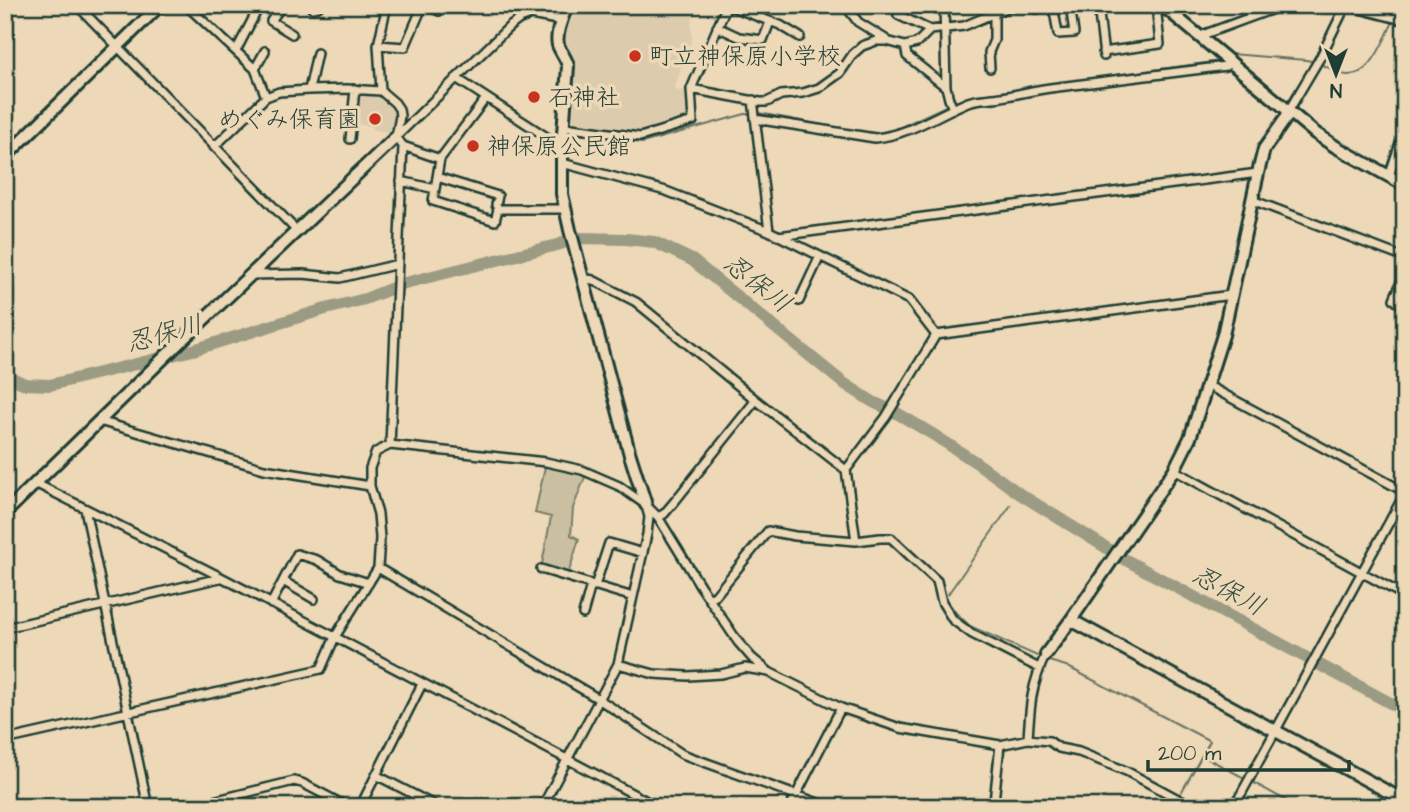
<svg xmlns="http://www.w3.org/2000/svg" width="1410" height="812" viewBox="0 0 1410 812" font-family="'Architects Daughter','Klee One',sans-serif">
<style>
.built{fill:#dccbac}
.green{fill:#cbbfa2;stroke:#757e6b;stroke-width:2}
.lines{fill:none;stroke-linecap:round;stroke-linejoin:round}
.stream{stroke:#697563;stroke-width:2}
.river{stroke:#9b9b83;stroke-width:12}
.street-casing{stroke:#1f3d34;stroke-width:12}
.secondary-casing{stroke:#1f3d34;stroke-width:16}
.highway-casing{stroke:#1f3d34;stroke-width:19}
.street{stroke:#edd8b7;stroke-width:7}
.secondary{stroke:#edd8b7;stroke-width:10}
.highway{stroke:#edd8b7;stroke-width:14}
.poi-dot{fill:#c8321e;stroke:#edd8b7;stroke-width:2.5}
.labels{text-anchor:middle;stroke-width:7;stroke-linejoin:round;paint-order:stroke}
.poi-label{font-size:24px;fill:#1f3d34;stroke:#edd8b7;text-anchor:start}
.water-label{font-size:26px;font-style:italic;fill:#324b40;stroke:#edd8b7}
</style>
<rect width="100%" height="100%" fill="#edd8b7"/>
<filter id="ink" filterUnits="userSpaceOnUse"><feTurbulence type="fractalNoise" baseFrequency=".0143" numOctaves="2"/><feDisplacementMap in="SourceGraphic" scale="14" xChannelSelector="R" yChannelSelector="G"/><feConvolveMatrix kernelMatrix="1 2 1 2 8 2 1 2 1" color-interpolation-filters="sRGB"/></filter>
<g filter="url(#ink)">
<path class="built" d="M576,5H696L691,24L692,39L675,85L676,91L684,90L687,92V116L686,119L638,132L574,123L573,121L575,62L564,38Z
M357,91L377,93L394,108L393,133L372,129V126L355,124Z"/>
<path class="green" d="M546,462L587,472L573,508L571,535L579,539L567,578L541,569L551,517L535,513Z"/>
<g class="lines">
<path class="stream" d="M1228,56L1231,54L1306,60L1316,62
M1321,64C1328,67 1335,72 1342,74C1370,82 1383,41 1393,22
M991,95L1035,86L1220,61
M953,103L968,98
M759,113L875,135L892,131L948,105
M569,160L570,133L642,143L745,114H753
M568,195L569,166
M1018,496L1020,494
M948,594L1011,505
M949,603L956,613L970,626L1037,656
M1049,661L1066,666L1210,741L1181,793
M1203,756L1248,780
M1252,782L1298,807
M1175,807L1176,804"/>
<path class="river" d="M5,375L25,384L50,385L193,350L322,310L365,299L405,283L557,245L578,238L626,239L654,242L692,260L842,382L873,402L895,412L934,435L977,463L1020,494L1126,560L1405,711"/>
<defs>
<path id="street" d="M77,5L297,231
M186,5L255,69L266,97
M282,5L271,21L292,34
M309,5L312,8L318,7L320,5
M426,5L439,11L441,5
M515,5L531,15L562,21
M727,5L780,25L800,37
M845,5L858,22L887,40
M903,5L898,15L930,30
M944,5L946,87L949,99L953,109
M1016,5L1037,9L1051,5
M1053,5L1058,34L1074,33L1070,5
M1098,5L1104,56
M717,27L739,37L763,40L770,22
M1201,37L1205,34L1284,5
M378,45L405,47L423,5
M905,46L907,56L946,87
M236,51L260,5
M1103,52L1160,44L1156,5
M990,68L989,52L994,40V14
M255,69L265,51
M456,78L562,147
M691,89L760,102H767L781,95L803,93L819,88L840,73L853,54L862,46L876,41H887L905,46L917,43L930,30L964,26L1014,5
M309,90L317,53
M381,91L378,45L387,5
M753,100L769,231
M1289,110L1321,56L1346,5
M755,119L875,138C909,135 938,114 968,102C978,98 990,99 1001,97C1017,95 1033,90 1050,88L1226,66L1231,62
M564,127L640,137L693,121L691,89L727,5
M397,136L509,27L520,19L531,15
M350,139L355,89
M403,146L440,159L433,201L495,221L498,209H565
M214,147L266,97L279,92L309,90L347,89L381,91L395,103L399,109L400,116L396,137L403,146L390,445
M440,159L486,98
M562,163L666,191L769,231L909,300L936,335
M1389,176L1405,129
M437,177L498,196L496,205L498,209
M401,181L435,189
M1252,200L1405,258
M778,236L1258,173
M1405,273L1394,299L1397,302L1405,307
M251,275L303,274L340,278L398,264
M582,278L593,280L636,302L756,400L846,470L856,541
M799,301L820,256
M1207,385L1405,492
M99,421L264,469L370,486
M846,470L886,417L936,335L1231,295
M1174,470L1405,596
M35,483L221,577L658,807
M85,509L148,807
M658,517L664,514L675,501L756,400
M378,568L597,698L682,754L829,807
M541,569L633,597
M283,581L314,599
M595,586L609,543L643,553
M709,599L715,596L768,531L795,536L856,541L880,538H891L937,581L942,602L953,620L972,634L1039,668
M271,604L297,554L317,560L340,574L369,583
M583,614L591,585
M5,628L220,578
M618,664L654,674L688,676L721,674L745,668L769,672L841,708L900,728L1000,745L1028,739L1049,741L1059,748L1079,752L1126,771L1193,807
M1028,739C1030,706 1031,685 1046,654
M5,740L321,669L335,637L378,568L380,538L378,514L370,486V468L376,452L390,445L546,462L582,470L619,486L646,505L658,517L701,587L738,642L752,658L769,672
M376,775L438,807
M189,807L294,781L302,783L348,807
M360,807L422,684
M542,807L618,664L647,534L649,517L646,506
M790,807L841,708
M992,807L994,802L1000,745
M1234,807L1405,493"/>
<path id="secondary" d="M567,5C563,17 555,33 558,45C561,53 566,58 568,66L562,147V194L570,230L630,455L646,505
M1162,5L1315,133L1336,147L1405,185
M5,157L160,5
M5,513L181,341L396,137
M1071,620L1405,801
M1046,654L1071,620L1174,470L1190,438L1223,335L1258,173L1264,149L1286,118L1289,110"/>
<path id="highway" d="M1358,5L1405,17"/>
</defs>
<use href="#street" class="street-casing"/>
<use href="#secondary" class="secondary-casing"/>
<use href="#highway" class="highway-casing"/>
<use href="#street" class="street"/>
<use href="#secondary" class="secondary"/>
<use href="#highway" class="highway"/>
</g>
</g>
<g class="poi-dot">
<circle cx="635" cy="56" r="7"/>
<circle cx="534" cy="97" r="7"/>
<circle cx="375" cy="119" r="7"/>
<circle cx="473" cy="146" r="7"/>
</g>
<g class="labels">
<g class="poi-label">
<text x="649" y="64">町立神保原小学校</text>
<text x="548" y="105">石神社</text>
<text x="361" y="127" text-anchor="end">めぐみ保育園</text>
<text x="487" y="154">神保原公民館</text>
</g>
<g class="water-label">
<text transform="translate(758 283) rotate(38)" y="9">忍保川</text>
<text transform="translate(164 333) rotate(-15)" y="9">忍保川</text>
<text transform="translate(1229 590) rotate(28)" y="9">忍保川</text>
</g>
</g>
<rect width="1410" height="812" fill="none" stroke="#edd8b7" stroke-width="28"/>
<rect x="14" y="14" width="1382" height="784" fill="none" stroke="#1f3d34" stroke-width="2.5" filter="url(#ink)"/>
<g transform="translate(1336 74) rotate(180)" stroke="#edd8b7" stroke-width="5" paint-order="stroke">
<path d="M0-5L12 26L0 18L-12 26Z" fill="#1f3d34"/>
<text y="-10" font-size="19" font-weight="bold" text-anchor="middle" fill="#1f3d34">N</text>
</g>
<path d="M1148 760v10h201v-10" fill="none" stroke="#1f3d34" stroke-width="3.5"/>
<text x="1158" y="760" font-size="21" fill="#1f3d34" stroke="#edd8b7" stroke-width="5" paint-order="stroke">200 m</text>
</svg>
